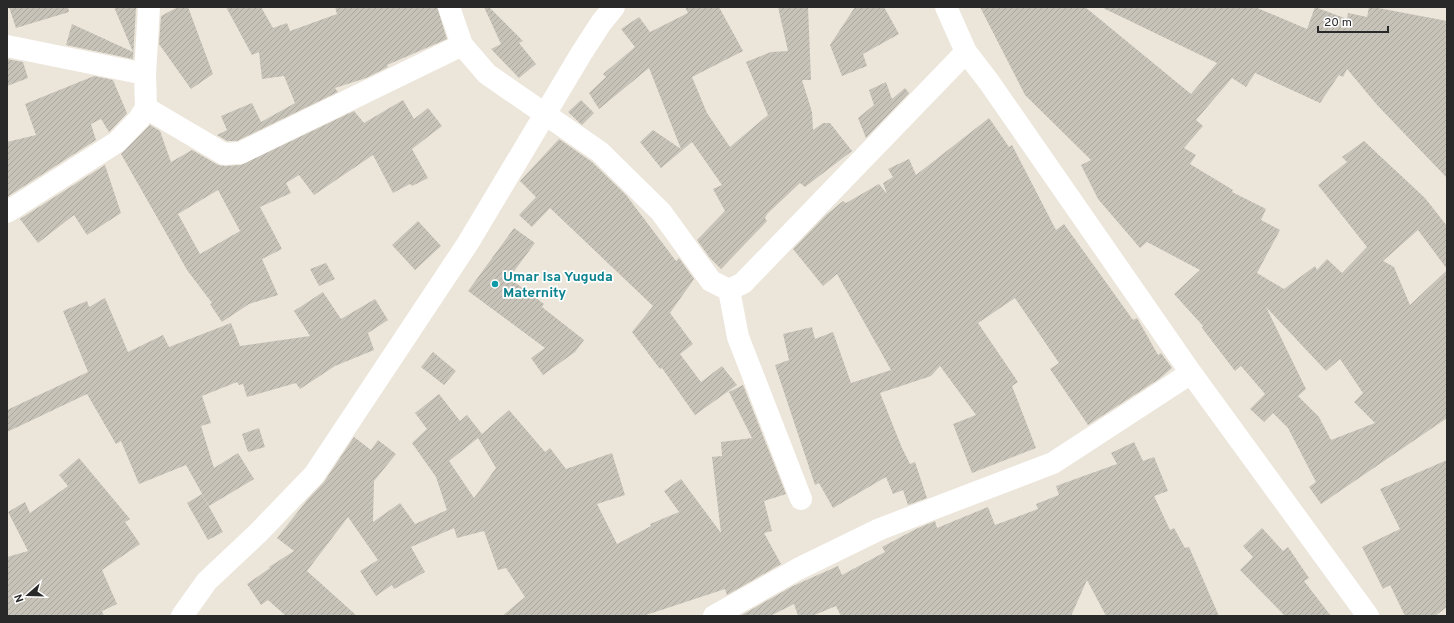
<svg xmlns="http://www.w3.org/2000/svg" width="1454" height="623" viewBox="0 0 1454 623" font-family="Overpass,sans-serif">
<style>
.building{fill:url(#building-hatch);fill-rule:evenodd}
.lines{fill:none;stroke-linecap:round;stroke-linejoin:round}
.minor{stroke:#fff;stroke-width:22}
.culture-dot{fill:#0f9aa8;stroke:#fff;stroke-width:1.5}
.labels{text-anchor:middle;stroke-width:3.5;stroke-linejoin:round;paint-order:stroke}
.culture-label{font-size:14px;font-weight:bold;fill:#0d838f;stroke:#fff;text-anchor:start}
</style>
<defs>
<pattern id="building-hatch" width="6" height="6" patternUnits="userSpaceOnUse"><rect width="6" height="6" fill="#c7c3b9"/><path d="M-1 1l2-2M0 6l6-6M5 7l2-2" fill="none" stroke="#aba89f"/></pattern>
</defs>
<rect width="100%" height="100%" fill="#ece5da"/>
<path class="building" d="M9,7H68L69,12L16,28Z
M114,7H136L133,59L66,45L72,24L133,52Z
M178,7H188L213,74L191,89L159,44L161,16Z
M226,7H261L273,28L287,23L290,31L337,14L335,7H437L447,39L387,65L388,67L366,78L335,88L338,92L237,141H227L217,135L227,130L221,116L252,103L261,122L295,103L284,76L262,79L259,52L252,55Z
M484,7H489L523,41L519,43L536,64L519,78L491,49L501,44Z
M685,7H719L743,51L692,77L707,113L730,147L768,115L746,62L771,52L788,51L778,7H808L811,80H802L812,112L813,130L823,123H830L852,151L805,187L800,183L767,214L765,218L767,221L721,269L710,258L697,240L725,211L713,189L722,185L692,142L661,168L640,142L653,130L681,149L649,68L599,109L589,93L606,77L603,74L635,47L621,29L639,17L650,32L688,13Z
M855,7H884L899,34L863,54L867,66L842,76L830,45Z
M980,7H1085L1191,94L1217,63L1101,7H1255L1307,29L1315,7L1347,19L1348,13L1367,17L1369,7H1373L1447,21V178L1378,106L1347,69L1343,77L1339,75L1320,103L1255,73L1246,87L1232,78L1196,120L1203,126L1184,148L1196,155L1190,164L1233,190L1232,192L1266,209L1261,220L1280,230L1257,273L1284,289L1315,266L1317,270L1327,259L1342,273L1367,247L1318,185L1347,162L1342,157L1364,141L1425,198L1447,226V269L1418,230L1383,261L1394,267L1410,305L1447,270V418L1321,504L1309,487L1316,482L1288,428L1273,413L1264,422L1250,409L1265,394L1241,366L1235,371L1202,328L1203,326L1174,294L1200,270L1147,242L1140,248L1098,199L1081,165L1091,160L1025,95ZM1266,307L1326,371L1340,359L1363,393L1354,402L1375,423L1331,440L1319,417L1298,396L1306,389Z
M7,59L23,62L28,78L7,86Z
M94,76L113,80L127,113L109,132L101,119L91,124L96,140L7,197V142L36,135L25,104Z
M886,82L892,99L905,88L909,93L866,138L858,118L874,105L869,90Z
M403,100L414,119L428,108L442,126L412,149L428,178L412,186L410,184L393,193L373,155L314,195L299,175L286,183L291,193L260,207L282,249L262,259L278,295L249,304L222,322L210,304L212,303L187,270L121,154L150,125L160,131L171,162L192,150L218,165L225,166L241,165L354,111L364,123ZM218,190L240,231L200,254L178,214Z
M581,100L594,113L582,125L568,112Z
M989,118L1009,147L1012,145L1056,230L1064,224L1133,320L1137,318L1158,355L1161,353L1172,368L1159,379L1088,425L1050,369L1059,363L1015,298L978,323L1018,382L1012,386L1036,448L972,473L953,424L976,415L940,366L931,376L880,393L902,448L910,464L915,462L927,498L908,505L903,490L893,494L886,477L833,508L819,483L815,485L775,365L789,360L783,334L812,327L815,339L833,332L851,383L891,370L837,274L823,286L793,249L826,215L843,201L846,203L879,184L887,194L883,183L893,177L888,169L909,159L916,175Z
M559,139L592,162L626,195L676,261L679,258L694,279L670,313L693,344L680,354L701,382L722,366L737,385L695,415L662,368L660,369L632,332L653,306L550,208L532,227L519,215L536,197L520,181Z
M105,165L121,213L87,235L74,215L38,243L20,219Z
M418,221L441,246L415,270L392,245Z
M514,228L535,243L509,278L544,304L542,307L584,340L575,352L543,375L531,358L545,348L468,291Z
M326,263L335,279L319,286L310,269Z
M323,292L341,319L375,299L388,320L368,333L374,350L335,366L300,389L296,383L247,397L243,384L239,385L237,382L202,396L211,423L201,426L214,468L238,453L254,479L209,506L186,465L139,484L121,441L116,444L87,394L7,432V410L88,372L63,311L87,301L89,307L105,298L128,352L163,335L169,347L231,323L240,346L310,336L294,311Z
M433,352L456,371L444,385L421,367Z
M743,385L786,494L764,501L772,531L764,533L781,564L727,595L725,589L643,616H502L525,597L506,568L498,570L484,531L457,538L454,528L411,547L425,572L394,589L392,585L376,596L360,571L378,560L348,517L307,571L357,616H286L268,600L261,605L247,584L270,568L269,567L294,551L277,538L308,499L324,482L354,437L371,450L378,440L396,454L374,481L373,522L400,503L415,524L447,510L436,477L412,443L427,429L415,413L439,394L460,421L467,415L482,434L509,410L545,452L550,448L566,469L612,453L625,495L597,504L617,544L651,526L650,524L679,512L664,491L681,479L721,533L712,457L722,456L721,442L752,438L729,392ZM478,438L496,468L474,498L449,461Z
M259,428L265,447L248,452L242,434Z
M1134,442L1143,461L1154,457L1168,491L1154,496L1170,530L1174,528L1185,548L1189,547L1219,616H1106L1087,580L1071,616H841L836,606L812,616H798L794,604L770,616H740L793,586L838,566L842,575L885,552L882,547L916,529L935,521L937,528L988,507L995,525L1038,509L1036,504L1059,495L1056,486L1117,464L1111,453Z
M79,458L130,519L125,522L140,544L102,570L117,604L102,611L104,616H7V557L28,551L8,512L25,502L30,513L68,486L59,475Z
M1447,460V607L1435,616H1405L1390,585L1383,589L1362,547L1400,529L1380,489Z
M202,494L223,532L208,540L187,503Z
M1262,528L1283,551L1288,547L1309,578L1304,581L1331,616H1285L1240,570L1253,557L1243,546Z"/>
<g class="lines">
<path class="minor" d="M449,7L462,45L487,74L600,152L661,212L711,281L729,290L743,283L966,52
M946,7L966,52L989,82L1191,373L1368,616
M7,46L145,74
M146,108L224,154L240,153L462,45
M7,212L117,142L139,119L146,108L145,74L149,7
M729,290L738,337L801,499
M182,616L207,581L257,534L314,475L468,243L581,54L601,23L614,7
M714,616L798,569L880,529L1053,463L1191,373"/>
</g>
<circle class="culture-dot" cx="495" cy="284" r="4"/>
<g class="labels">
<g class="culture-label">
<text x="503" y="281">Umar Isa Yuguda<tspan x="503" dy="16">Maternity</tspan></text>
</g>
</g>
<rect width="1454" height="623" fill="none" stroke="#292929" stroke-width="16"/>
<g transform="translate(28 595) rotate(250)" stroke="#ffffff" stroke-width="3" paint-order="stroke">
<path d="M0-3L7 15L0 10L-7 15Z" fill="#292929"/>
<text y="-6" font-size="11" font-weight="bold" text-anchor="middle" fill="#292929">N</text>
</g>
<path d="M1318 26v6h70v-6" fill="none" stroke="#292929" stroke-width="2"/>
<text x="1324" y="26" font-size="12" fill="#292929" stroke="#ffffff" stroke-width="3" paint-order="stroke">20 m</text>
</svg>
